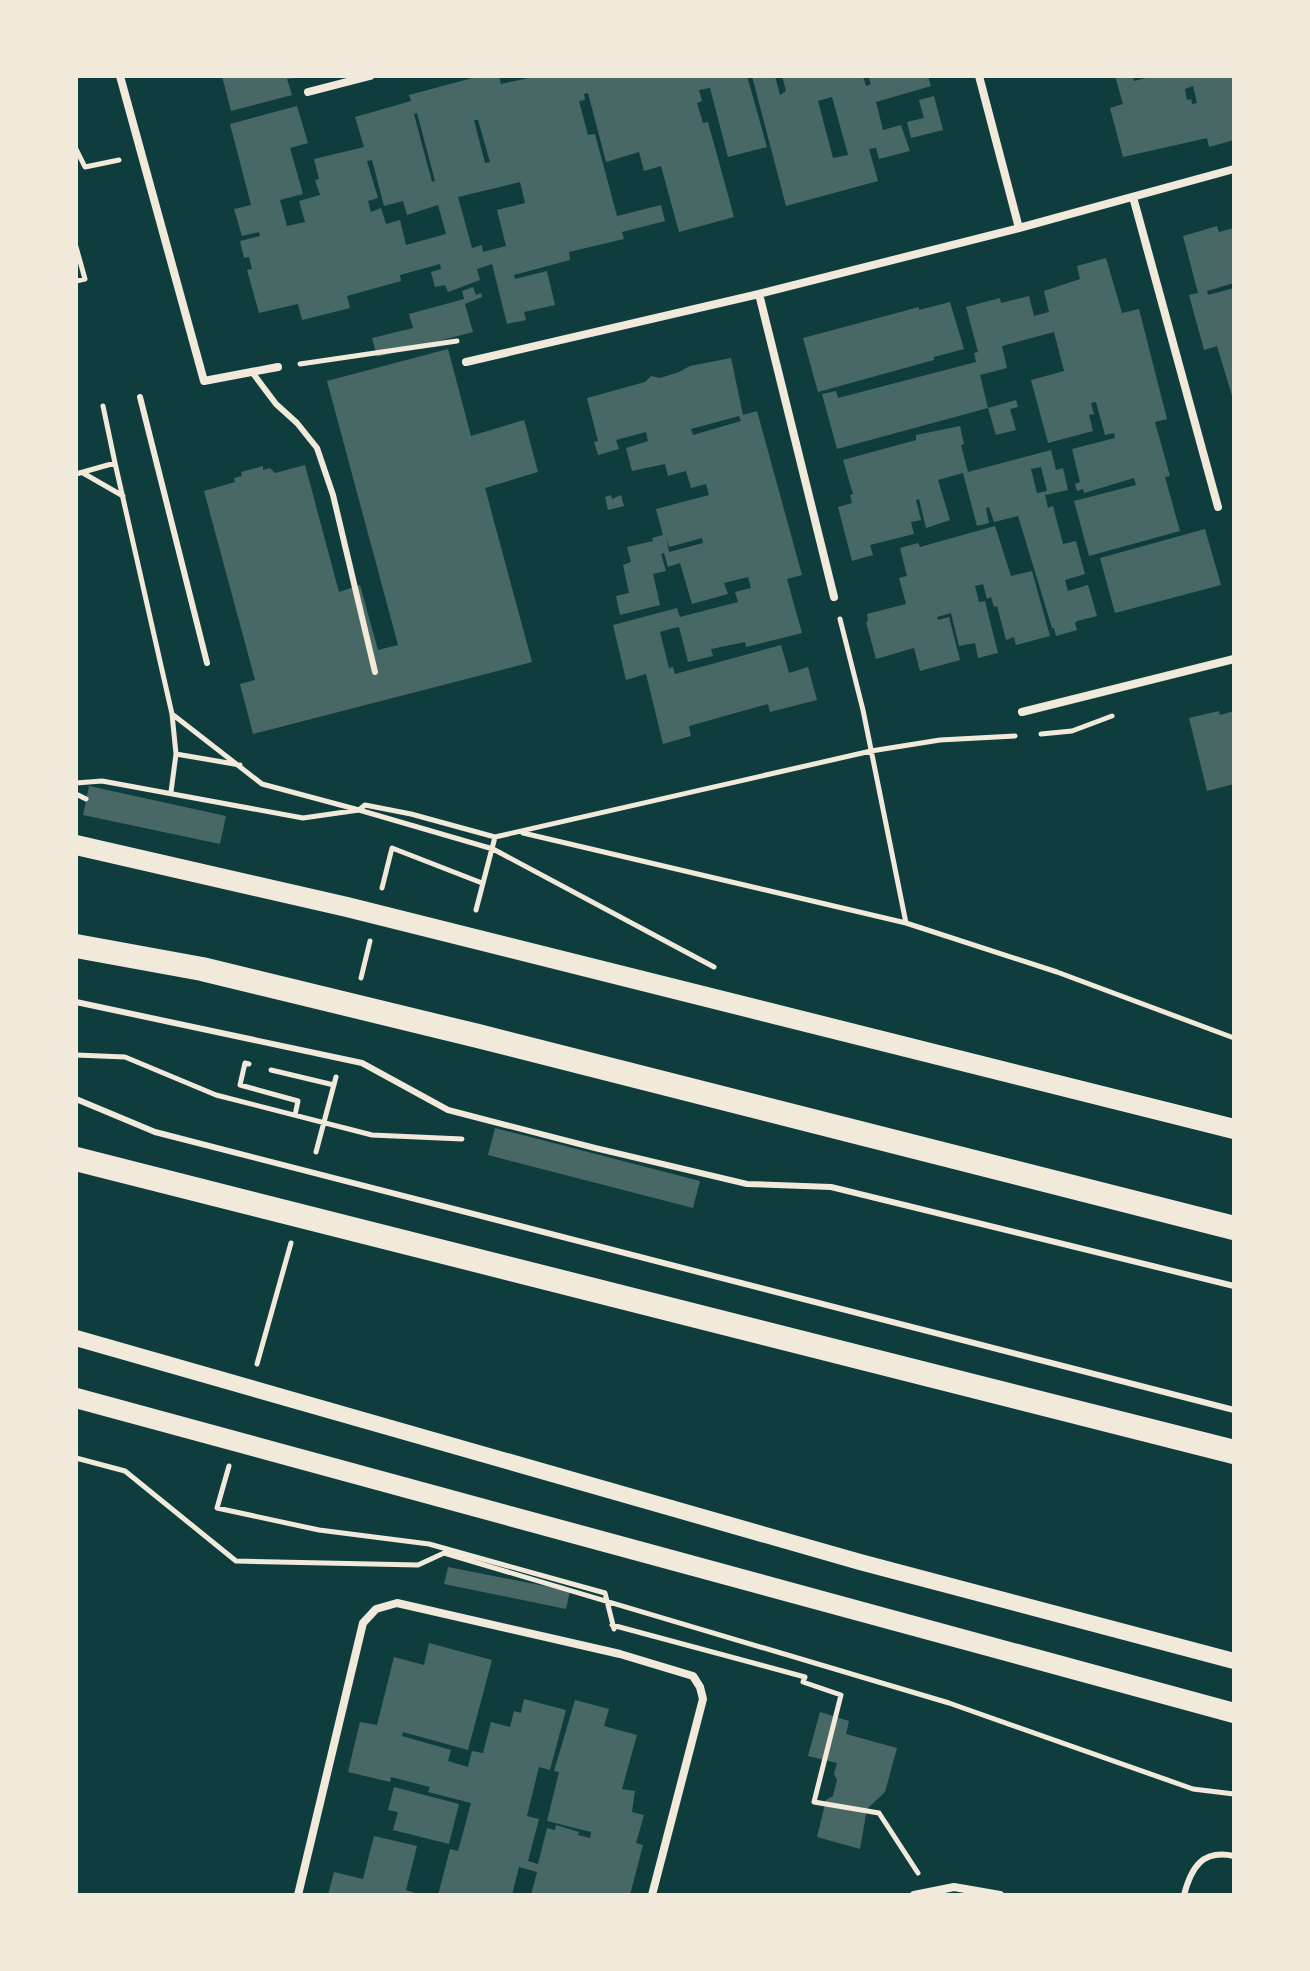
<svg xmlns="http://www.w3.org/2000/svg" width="1310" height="1971" viewBox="0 0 1310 1971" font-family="'Fira Sans Condensed',sans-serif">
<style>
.building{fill:#486865;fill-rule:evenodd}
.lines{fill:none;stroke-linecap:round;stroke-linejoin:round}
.path{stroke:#f1e9da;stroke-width:5}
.service{stroke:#f1e9da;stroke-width:6}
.minor{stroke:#f1e9da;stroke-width:8}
.secondary{stroke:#f1e9da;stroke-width:16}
.primary{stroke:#f1e9da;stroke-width:20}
.motorway{stroke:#f1e9da;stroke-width:24}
</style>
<rect width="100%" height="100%" fill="#0f3d3e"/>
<path class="building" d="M222,76H295V78L287,79L292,95L231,111Z
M480,76H499L501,84L537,76H747L767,147L728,157L710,88L699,90L702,101L697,103L703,123L708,122L734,217L679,232L661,166L644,171L639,152L606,162L588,93L584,94L585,100L579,101L588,135L595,134L617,216L661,205L665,221L622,232L624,239L569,252L570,260L514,275L515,279L547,271L555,305L524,312L526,320L507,324L492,264L477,269L480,280L448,292L445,285L435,287L431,272L441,269L440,264L400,275L401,281L347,296L350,308L302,320L298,304L259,313L247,270L252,269L249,257L244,258L240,241L260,236L259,232L242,236L234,209L251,205L230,124L297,106L308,143L290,148L303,194L280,200L287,226L305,222L299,201L320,195L315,180L319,179L314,159L364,147L355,117L411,101L409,95ZM417,113L435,181L432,182L414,114ZM474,120H478L490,162L485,163ZM372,160L384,206L403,201L407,215L438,205L446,234L406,245L400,220L386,224L381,208L371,212L368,201L378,198L367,161ZM520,182L525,203L497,210L506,246L483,252L482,245L472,248L458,197Z
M752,76H775L780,95L786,91L782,76H863L866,86L871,84L868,76H928L931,86L876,102L883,130L901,125L910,151L879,159L876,148L869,149L878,181L786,206ZM832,97L848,155L833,158L818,101Z
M1115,76H1133L1134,81L1154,76H1234V140L1209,147L1207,138L1123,157L1110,108L1123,104ZM1193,86L1197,103L1192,104L1191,99L1187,100L1185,89Z
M934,96L943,130L911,138L907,122L924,118L919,100Z
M1217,226L1219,232L1234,228V283L1207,291L1208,295L1234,288L1233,399L1217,346L1204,350L1189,295L1198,293L1183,236Z
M1106,258L1122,313L1139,309L1167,419L1155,422L1170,476L1165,477L1180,531L1089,556L1074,501L1136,485L1134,478L1084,493L1083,489L1077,491L1075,484L1080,482L1072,449L1115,438L1114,433L1105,435L1096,402L1091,403L1094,414L1089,415L1093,431L1048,443L1031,380L1064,371L1054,332L1002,346L1007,368L980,375L988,408L837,449L822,394L836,391L838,398L976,362L974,353L978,352L966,307L1000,298L1001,303L1029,296L1034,316L1049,312L1044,291L1080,279L1077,266Z
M473,287L476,295L481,293L482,297L465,304L473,332L377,357L372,338L413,328L409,314L464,299L462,291Z
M950,302L964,349L934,357V360L818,392L803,338L919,307V310Z
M448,349L471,436L524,420L525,423L538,472L485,488L532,662L253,734L240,684L255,680L204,491L235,482L234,478L242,476L241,472L263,466V470L270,468L275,473L305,465L339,592L360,585L378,650L398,645L327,381Z
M731,358L743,415L757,411L802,575L787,579L802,633L746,647L745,642L711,649L713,656L688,662L679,627L670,629L660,632L669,668L673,667L675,674L781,645L789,673L808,667L817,700L770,712L768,704L689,726L691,736L663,744L646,674L626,680L613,625L677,608L680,617L738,602L735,592L751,588L748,577L724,583L728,594L692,604L680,563L668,567L664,553L661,554L666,571L653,574L660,605L620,615L616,596L629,593L623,565L631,562L627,547L653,541L652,538L663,535L656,509L709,495L706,484L691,488L686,471L668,476L665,464L632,471L626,448L648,441L646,432L616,440L619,449L598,455L594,442L598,441L587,398L645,382L651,376L660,378L679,372L690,366ZM739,416L741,421L693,435L691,429ZM666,536L669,547L702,538L703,543L669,552Z
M1016,400L1018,407L1010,409L1016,430L996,435L988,408Z
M960,426L964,444L961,445L968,472L1051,450L1056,470L1063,468L1068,490L1045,495L1048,508L1053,506L1063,544L1076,541L1085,574L1065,580L1068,591L1088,585L1097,616L1077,621L1075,623L1077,630L1056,636L1054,628H1052L1018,516L994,522L989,507L986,508L989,523L977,526L963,473L938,480L950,520L926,528L919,499L916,500L921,520L911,522L914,534L870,545L873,555L852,561L838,507L852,503L850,495L853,494L843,460L916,440V435ZM1041,467L1047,491L1037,493L1031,469Z
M611,495L612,499L621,495L624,506L608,510L605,497Z
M995,526L1011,576L1032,571L1050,636L1016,645L1014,637L1006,640L997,606L994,607L991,597L987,599L983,584L975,586L979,602L985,601L998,653L978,658L975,643L959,646L951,613L937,617L938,620L949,617L960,660L920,671L914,648L876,659L866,622L868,621L867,614L906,604L899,578L907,576L900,548L918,543L920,547Z
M1205,529L1221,585L1115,613L1100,558Z
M1219,711L1220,715L1234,711V784L1207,791L1189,718Z
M89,786L226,816L220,844L83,815Z
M495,1128L700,1181L693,1208L488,1155Z
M448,1567L570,1591L566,1609L444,1584Z
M429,1643L492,1660L468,1750L403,1732L402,1736L451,1750L448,1761L468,1767L472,1751L483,1753L491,1722L510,1727L514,1711L521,1713L524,1699L566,1710L550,1770L539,1767L527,1816L539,1819L528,1861L538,1864L547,1828L555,1830L556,1825L579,1832L578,1835L590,1838L591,1832L547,1821L559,1772L554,1771L575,1700L609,1709L604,1726L637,1735L622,1789L635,1791L632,1812L644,1815L636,1843L643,1845L630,1895H531L537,1872L519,1867L512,1895H438L450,1849L458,1851L471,1803L428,1792L430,1787L391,1777L390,1782L348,1772L360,1722L377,1725L394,1657L424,1665Z
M820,1712L849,1721L846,1734L897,1748L885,1792L867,1809L860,1849L817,1837L826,1800L833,1796L837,1780L834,1774L837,1763L808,1756Z
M394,1787L459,1804L449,1844L393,1830L398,1812L388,1810Z
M374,1836L417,1846L406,1890L422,1895H328L334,1872L363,1879Z"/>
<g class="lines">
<path class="path" d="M76,149L85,167L119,160
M76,247L85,279L76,281
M300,364L457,341
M103,406L115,463
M83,473L123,496
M76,474L115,463L172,714L176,754L171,792
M840,619L863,710L906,923
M172,714L262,784L359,810L365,805L411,814L495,837L871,751L940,740L1015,736
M1041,734L1072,731L1112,716
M176,754L240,765
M76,783L102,781L303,818L359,810L493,849L714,967
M76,794L86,799
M523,833L906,923L1057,972L1234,1038
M382,888L392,848L482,883
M476,910L495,837
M361,978L370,941
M76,1055L125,1057L216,1095L372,1135L462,1139
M249,1064L245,1063L240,1085L298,1101L295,1115
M271,1070L334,1085
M316,1152L336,1077
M257,1364L291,1243
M76,1458L125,1471L236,1561L418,1565L444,1553L949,1703L1193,1789L1234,1794
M229,1466L217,1508L319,1530L429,1544L605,1593L614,1629
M612,1625L805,1677L803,1682L841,1695L814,1802L879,1813L918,1873"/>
<path class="service" d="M252,372L276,404L297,423L317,448L333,495L375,672
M140,397L207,663
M76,1002L362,1063L448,1110L595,1148L747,1184L831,1187L1234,1286
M76,1099L155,1132L1234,1410
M1184,1895C1191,1868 1202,1849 1234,1856"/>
<path class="minor" d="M120,76L204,381L278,367
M979,76L1019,228
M308,92L370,76
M1133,197L1218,507
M466,362L759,294
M834,597L759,294L1019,228L1234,169
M1022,712L1234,659
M298,1895L363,1623L376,1609L397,1603L620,1654L693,1676L700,1687L703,1699L652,1895
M914,1895L954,1887L1000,1895"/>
<path class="secondary" d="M76,1338L860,1562L1234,1661"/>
<path class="primary" d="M76,845L347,907L1234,1129
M76,1398L1234,1713"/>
<path class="motorway" d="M76,946L202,969L478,1036L1234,1228
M76,1159L1234,1452"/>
</g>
<rect width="1310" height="1971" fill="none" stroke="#f1e9da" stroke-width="156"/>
</svg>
